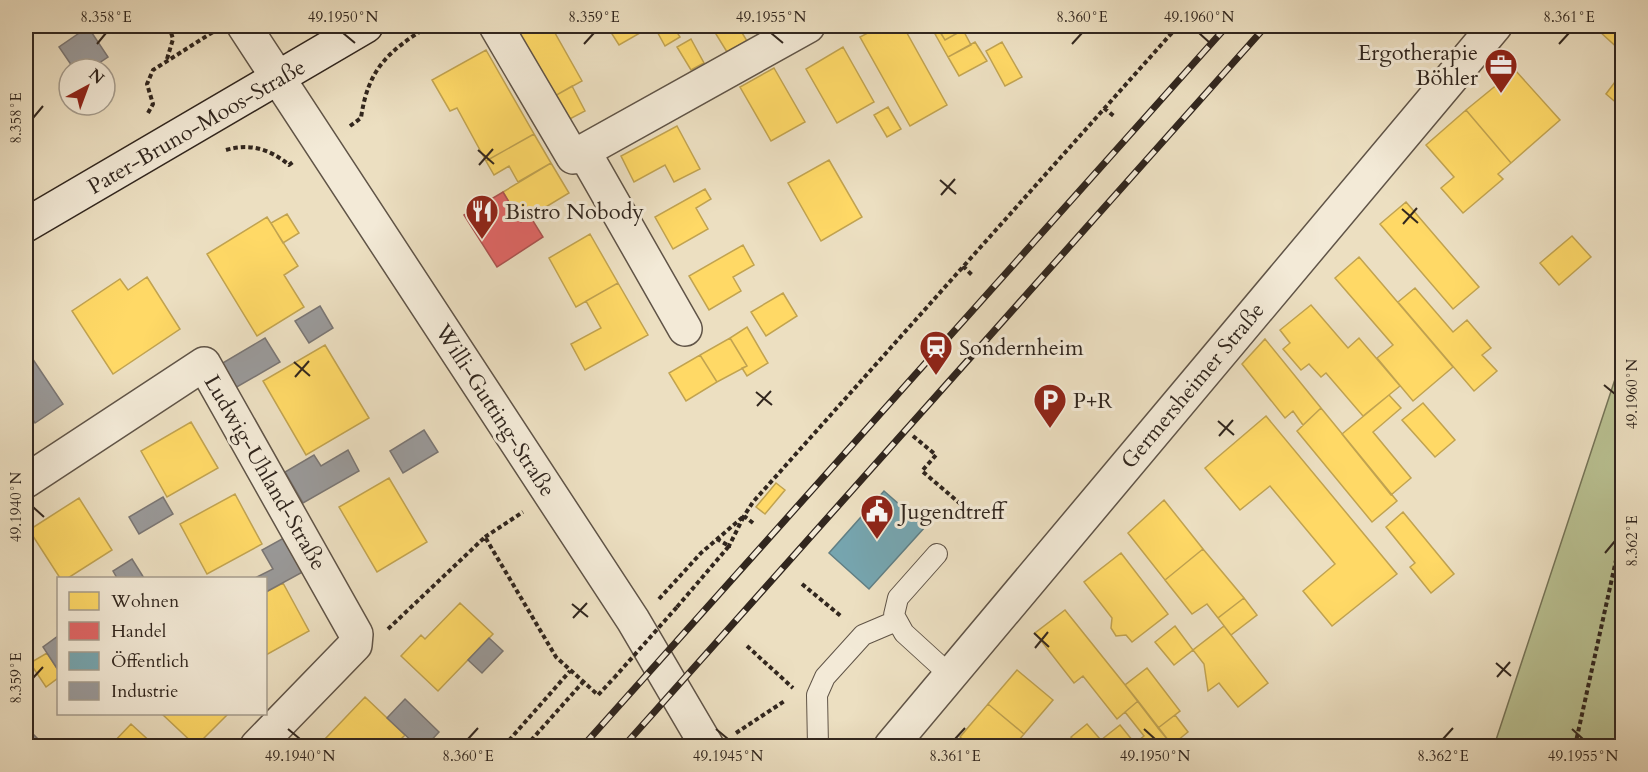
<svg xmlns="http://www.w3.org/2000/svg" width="1648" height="772" viewBox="0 0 1648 772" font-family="Cardo,serif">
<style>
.green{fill:#b9c192;stroke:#757458;stroke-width:1.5}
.homes{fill:#ffd966;stroke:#c1a350;stroke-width:1.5}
.shops{fill:#e06666;stroke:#ac5350;stroke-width:1.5}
.public{fill:#76a5af;stroke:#617f84;stroke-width:1.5}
.industry{fill:#999;stroke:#7a7674;stroke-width:1.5}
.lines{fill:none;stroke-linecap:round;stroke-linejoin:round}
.lane-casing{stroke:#605447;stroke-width:22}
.street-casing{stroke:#605447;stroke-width:36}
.secondary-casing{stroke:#31261e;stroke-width:36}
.path{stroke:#31261e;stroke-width:4;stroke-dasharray:4.5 3;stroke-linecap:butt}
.lane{stroke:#f3ead7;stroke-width:20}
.street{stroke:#f3ead7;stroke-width:33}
.secondary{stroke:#f3ead7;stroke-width:33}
.rail-casing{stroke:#31261e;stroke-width:7}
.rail{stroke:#f3ead7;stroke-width:4.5;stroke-dasharray:14;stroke-linecap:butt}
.path-bridge{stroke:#31261e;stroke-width:4;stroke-dasharray:4.5 3;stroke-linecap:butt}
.ticks{fill:none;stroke:#31261e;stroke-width:2}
.labels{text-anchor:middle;stroke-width:6;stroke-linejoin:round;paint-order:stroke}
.poi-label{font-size:22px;fill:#31261e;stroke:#f3ead7;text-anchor:start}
.street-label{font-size:22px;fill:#31261e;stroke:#f3ead7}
.neatline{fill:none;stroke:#31261e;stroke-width:2}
.ticks-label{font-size:15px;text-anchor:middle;fill:#31261e}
</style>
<rect width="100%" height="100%" fill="#ecdfc1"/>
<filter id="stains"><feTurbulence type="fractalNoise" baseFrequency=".00333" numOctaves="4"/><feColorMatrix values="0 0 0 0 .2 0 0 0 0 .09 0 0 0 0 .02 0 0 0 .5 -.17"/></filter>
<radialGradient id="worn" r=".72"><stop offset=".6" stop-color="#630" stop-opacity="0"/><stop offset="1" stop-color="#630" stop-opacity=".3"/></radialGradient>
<path class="green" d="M1622,358V746H1494Z"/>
<path class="homes" d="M529,26H551L582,81L553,97L515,33Z
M590,26H636L640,33L619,45L607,26L594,33Z
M654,26H673L680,37L665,46Z
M711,26H738L747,41L727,52Z
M881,26H903L947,105L910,126L860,37Z
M937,26H970L945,40Z
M1603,26H1622V52L1599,31Z
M963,30L971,45L948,57L935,34L940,32L945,40Z
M691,39L704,63L691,70L677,47Z
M975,42L987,61L959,76L948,57Z
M1002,42L1022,77L1005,86L986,51Z
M843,47L874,102L837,123L806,69Z
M486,50L534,134L486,161L457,108L450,111L432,80Z
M1622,58V103L1620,106L1606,94L1615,82Z
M774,68L805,122L771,141L740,87Z
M1515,70L1560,120L1511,163L1466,110Z
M572,86L585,111L566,121L553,97Z
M888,107L901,129L887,137L874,115Z
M1466,110L1511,163L1498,174L1503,179L1463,213L1441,188L1454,177L1426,145Z
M677,126L700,169L674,182L665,165L634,182L621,156Z
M534,134L551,163L518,182L509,166L494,175L486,161Z
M829,160L862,217L821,241L788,183Z
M551,163L569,193L521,222L503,192Z
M705,189L711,199L696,208L708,229L673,249L655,217Z
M1406,202L1479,287L1453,309L1380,224Z
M287,214L299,233L283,243L271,223Z
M267,217L298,266L284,275L304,307L257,336L207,254Z
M590,234L618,283L576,307L549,258Z
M1572,236L1591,257L1559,285L1540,263Z
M743,245L754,265L733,277L741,291L709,310L689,276Z
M1359,257L1453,367L1413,401L1377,358L1393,345L1335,278Z
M147,277L180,329L113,374L72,311L120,279L128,290Z
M618,283L648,335L585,370L571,344L601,328L586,301Z
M1415,288L1453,332L1467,320L1491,348L1482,355L1497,371L1474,391L1398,302Z
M783,293L797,316L766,336L751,312Z
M1311,305L1348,348L1359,338L1400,386L1363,416L1326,373L1321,377L1309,364L1301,370L1283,349L1290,343L1280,330Z
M747,327L768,363L747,376L742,368L747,366L730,338Z
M730,338L747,366L717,382L700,355Z
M1265,339L1321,408L1303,425L1293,411L1285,418L1242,364Z
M325,345L369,418L306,455L263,381Z
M700,355L717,382L686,401L669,373Z
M1389,395L1401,408L1373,432L1411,478L1391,495L1342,434Z
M1423,403L1455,440L1435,457L1402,420Z
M1321,408L1397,501L1372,522L1297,431Z
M1266,416L1397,574L1332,626L1303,591L1335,564L1270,486L1240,510L1205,468Z
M191,422L218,468L167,497L141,451Z
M389,478L427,542L377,572L339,507Z
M776,483L785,490L765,514L756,507Z
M235,494L262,544L207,574L180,524Z
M79,498L112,550L68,578H60L29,530Z
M1164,500L1203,549L1165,580L1128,533Z
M1403,512L1454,574L1431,593L1410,567L1415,563L1386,527Z
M1203,549L1244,598L1218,618L1207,604L1192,614L1165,580Z
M1121,553L1168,614L1132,642L1126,635L1116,636L1111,628L1112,618L1084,582Z
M283,583L309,631L266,655V592Z
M1244,598L1257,615L1231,635L1218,618Z
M460,603L493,634L438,691L401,656L421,635L425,639Z
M1065,610L1138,701L1117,719L1083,676L1074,683L1035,633Z
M1175,626L1193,650L1174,665L1155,642Z
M1224,626L1268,683L1238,707L1219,683L1208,691L1204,664L1193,650Z
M47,653L58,670V678L46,687L30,663Z
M1147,668L1180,711L1158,728L1125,685Z
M1017,670L1053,700L1024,734L988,704Z
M365,697L405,735L394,746H333L325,739Z
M1138,701L1172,745L1173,746H1145L1139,740L1144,736L1125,712Z
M988,704L1024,734L1014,746H971L960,737Z
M162,714H228L196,746Z
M1175,715L1188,732L1172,745L1158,728Z
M131,724L155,746H110Z
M1087,724L1106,746H1078L1071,737Z
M1120,725L1137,746H1107L1101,740Z"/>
<path class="shops" d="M503,192L521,222L530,216L543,237L497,267L464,215Z"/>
<path class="public" d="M884,491L925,527L869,589L829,553Z"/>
<path class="industry" d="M88,27L108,57L90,69H74L59,47Z
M320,306L333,328L309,343L295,321Z
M265,338L280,362L235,388L221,364Z
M32,358L63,404L35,423L26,409V362Z
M424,430L438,452L403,473L390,451Z
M348,450L359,471L303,503L285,472L314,455L321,466Z
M163,497L173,514L139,534L129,517Z
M291,534L310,568L266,592V578H255L273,569L262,550Z
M132,559L144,578H117L113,571Z
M58,636V670L43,647Z
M489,638L503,651L482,673L468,660Z
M405,699L439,732L426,746H417L387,718Z
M26,727L43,744L41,746H26Z"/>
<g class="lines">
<defs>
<path id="lane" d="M937,554L898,598L894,615L904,633L950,675
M818,746L817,695L825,677L863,635L896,621"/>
<path id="street" d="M244,26L633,620L707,746
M496,26L573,157L808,26
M584,152L685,329
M26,481L204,364L356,634L355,645L257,746
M891,746L1495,26"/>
<path id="secondary" d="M26,225L366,26"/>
</defs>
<use href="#lane" class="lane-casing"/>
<use href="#street" class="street-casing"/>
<use href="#secondary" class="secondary-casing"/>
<path class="path" d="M167,59L173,39L169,26
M1104,108L1115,117
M148,113L153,104L147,84L153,70L213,32
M350,126L361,118C368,69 388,51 429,26
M226,150C250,143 270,149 289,165L293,162
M963,266L973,276
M913,436L936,455L922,471L977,518
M753,523L744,516L753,502L1178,26
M485,537L523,512
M802,584L842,617
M659,599L701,553L744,516L729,546H733
M677,607L729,546L717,539
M388,629L485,537L556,657L598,695L614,678
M747,646L793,688
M736,733L786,700
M504,746L570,671
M526,746L583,682
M1575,746L1622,533"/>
<use href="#lane" class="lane"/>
<use href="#street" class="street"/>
<use href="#secondary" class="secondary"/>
<defs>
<path id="rail" d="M583,746L1227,26
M624,746L1266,26"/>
</defs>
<use href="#rail" class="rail-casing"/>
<use href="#rail" class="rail"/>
<path class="path-bridge" d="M614,678L677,607"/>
</g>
<path class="ticks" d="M343,33L355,43M771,33L783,43M1199,33L1210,43M97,44L106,33M584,44L594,33M1072,44L1082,33M1559,44L1569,33M33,118L43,106M478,150L494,164M479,165L493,149M940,180L956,194M941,195L955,179M1402,209L1418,223M1403,224L1417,208M294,362L310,376M295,377L309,361M1604,385L1615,394M756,392L772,405M757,406L771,391M1218,421L1234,435M1219,436L1233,420M33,507L44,517M1605,553L1615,541M572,604L588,617M573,618L587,603M1034,633L1049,647M1035,648L1048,632M1496,663L1511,676M1497,677L1510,662M33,678L43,667M288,729L300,739M716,729L728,739M1144,729L1155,739M1572,729L1583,739M468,739L478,728M955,739L965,728M1443,739L1453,728"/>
<defs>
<symbol id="office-pin" viewBox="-11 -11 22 30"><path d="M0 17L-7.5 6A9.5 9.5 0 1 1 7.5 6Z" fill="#8f2418" stroke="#f3ead7"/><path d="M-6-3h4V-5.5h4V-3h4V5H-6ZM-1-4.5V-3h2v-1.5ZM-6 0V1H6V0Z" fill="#fff"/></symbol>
<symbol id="restaurant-pin" viewBox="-11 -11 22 30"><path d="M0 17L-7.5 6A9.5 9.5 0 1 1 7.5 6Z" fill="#8f2418" stroke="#f3ead7"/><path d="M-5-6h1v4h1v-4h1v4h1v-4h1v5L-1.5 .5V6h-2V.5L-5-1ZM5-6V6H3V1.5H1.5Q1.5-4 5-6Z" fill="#fff"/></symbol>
<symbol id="station-pin" viewBox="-11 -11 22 30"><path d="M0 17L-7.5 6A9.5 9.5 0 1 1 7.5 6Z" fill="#8f2418" stroke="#f3ead7"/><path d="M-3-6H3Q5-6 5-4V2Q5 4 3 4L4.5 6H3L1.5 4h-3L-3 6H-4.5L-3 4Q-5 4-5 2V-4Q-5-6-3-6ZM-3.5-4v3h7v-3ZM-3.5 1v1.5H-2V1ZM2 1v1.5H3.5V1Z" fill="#fff"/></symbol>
<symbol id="parking-pin" viewBox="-11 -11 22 30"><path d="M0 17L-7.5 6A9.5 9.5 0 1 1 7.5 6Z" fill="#8f2418" stroke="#f3ead7"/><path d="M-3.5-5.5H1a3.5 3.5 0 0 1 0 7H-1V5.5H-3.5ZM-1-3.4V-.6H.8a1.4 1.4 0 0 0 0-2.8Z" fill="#fff"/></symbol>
<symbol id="civic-pin" viewBox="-11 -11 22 30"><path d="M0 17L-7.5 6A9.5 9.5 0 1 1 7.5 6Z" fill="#8f2418" stroke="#f3ead7"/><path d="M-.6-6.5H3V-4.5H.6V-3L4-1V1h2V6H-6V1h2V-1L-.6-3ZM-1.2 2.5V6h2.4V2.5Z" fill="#fff"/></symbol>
</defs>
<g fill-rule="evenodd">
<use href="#office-pin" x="1482" y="46" width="38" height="52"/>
<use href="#restaurant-pin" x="463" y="192" width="38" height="52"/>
<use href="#station-pin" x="917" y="328" width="38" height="52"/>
<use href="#parking-pin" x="1031" y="381" width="38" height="52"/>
<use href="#civic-pin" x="858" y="492" width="38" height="52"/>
</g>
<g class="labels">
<g class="poi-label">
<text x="1478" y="60" text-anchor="end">Ergotherapie<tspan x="1478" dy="25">Böhler</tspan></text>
<text x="505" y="219">Bistro Nobody</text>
<text x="959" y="355">Sondernheim</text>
<text x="1073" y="408">P+R</text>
<text x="900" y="519">Jugendtreff</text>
</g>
<g class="street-label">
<text transform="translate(196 126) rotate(-30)" y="8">Pater-Bruno-Moos-Straße</text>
<text transform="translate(1192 385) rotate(-50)" y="8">Germersheimer Straße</text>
<text transform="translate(496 410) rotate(57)" y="8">Willi-Gutting-Straße</text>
<text transform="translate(266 472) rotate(60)" y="8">Ludwig-Uhland-Straße</text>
</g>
</g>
<rect width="1648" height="772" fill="none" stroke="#ecdfc1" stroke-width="66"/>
<rect x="57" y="577" width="210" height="138" fill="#f3ead7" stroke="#a59c8d" stroke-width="1.5"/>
<rect x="69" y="592" width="30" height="18" fill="#ffd966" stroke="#a59c8d" stroke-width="1.5"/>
<text x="111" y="607" font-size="18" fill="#31261e">Wohnen</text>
<rect x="69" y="622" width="30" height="18" fill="#e06666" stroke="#a59c8d" stroke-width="1.5"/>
<text x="111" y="637" font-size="18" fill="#31261e">Handel</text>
<rect x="69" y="652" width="30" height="18" fill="#76a5af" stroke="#a59c8d" stroke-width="1.5"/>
<text x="111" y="667" font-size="18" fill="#31261e">Öffentlich</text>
<rect x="69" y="682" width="30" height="18" fill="#999999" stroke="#a59c8d" stroke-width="1.5"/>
<text x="111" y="697" font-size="18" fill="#31261e">Industrie</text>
<g transform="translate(87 87) rotate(41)"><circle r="28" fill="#f3ead7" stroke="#a59c8d" stroke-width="1.5"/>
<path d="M0-4.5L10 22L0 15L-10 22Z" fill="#8f2418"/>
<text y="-9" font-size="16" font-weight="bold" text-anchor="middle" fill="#31261e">N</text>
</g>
<rect x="33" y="33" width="1582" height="706" class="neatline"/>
<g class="ticks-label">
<text x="106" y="22">8.358°E</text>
<text x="343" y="22">49.1950°N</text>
<text x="594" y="22">8.359°E</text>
<text x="771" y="22">49.1955°N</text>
<text x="1082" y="22">8.360°E</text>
<text x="1199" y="22">49.1960°N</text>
<text x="1569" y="22">8.361°E</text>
<text transform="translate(16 118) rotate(-90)" y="5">8.358°E</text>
<text transform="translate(1632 394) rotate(-90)" y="5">49.1960°N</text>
<text transform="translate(16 507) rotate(-90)" y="5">49.1940°N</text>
<text transform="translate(1632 541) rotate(-90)" y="5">8.362°E</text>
<text transform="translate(16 678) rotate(-90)" y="5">8.359°E</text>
<text x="300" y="761">49.1940°N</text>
<text x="468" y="761">8.360°E</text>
<text x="728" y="761">49.1945°N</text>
<text x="955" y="761">8.361°E</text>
<text x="1155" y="761">49.1950°N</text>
<text x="1443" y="761">8.362°E</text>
<text x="1583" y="761">49.1955°N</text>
</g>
<rect width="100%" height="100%" filter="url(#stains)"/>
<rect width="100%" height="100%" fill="url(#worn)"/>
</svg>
